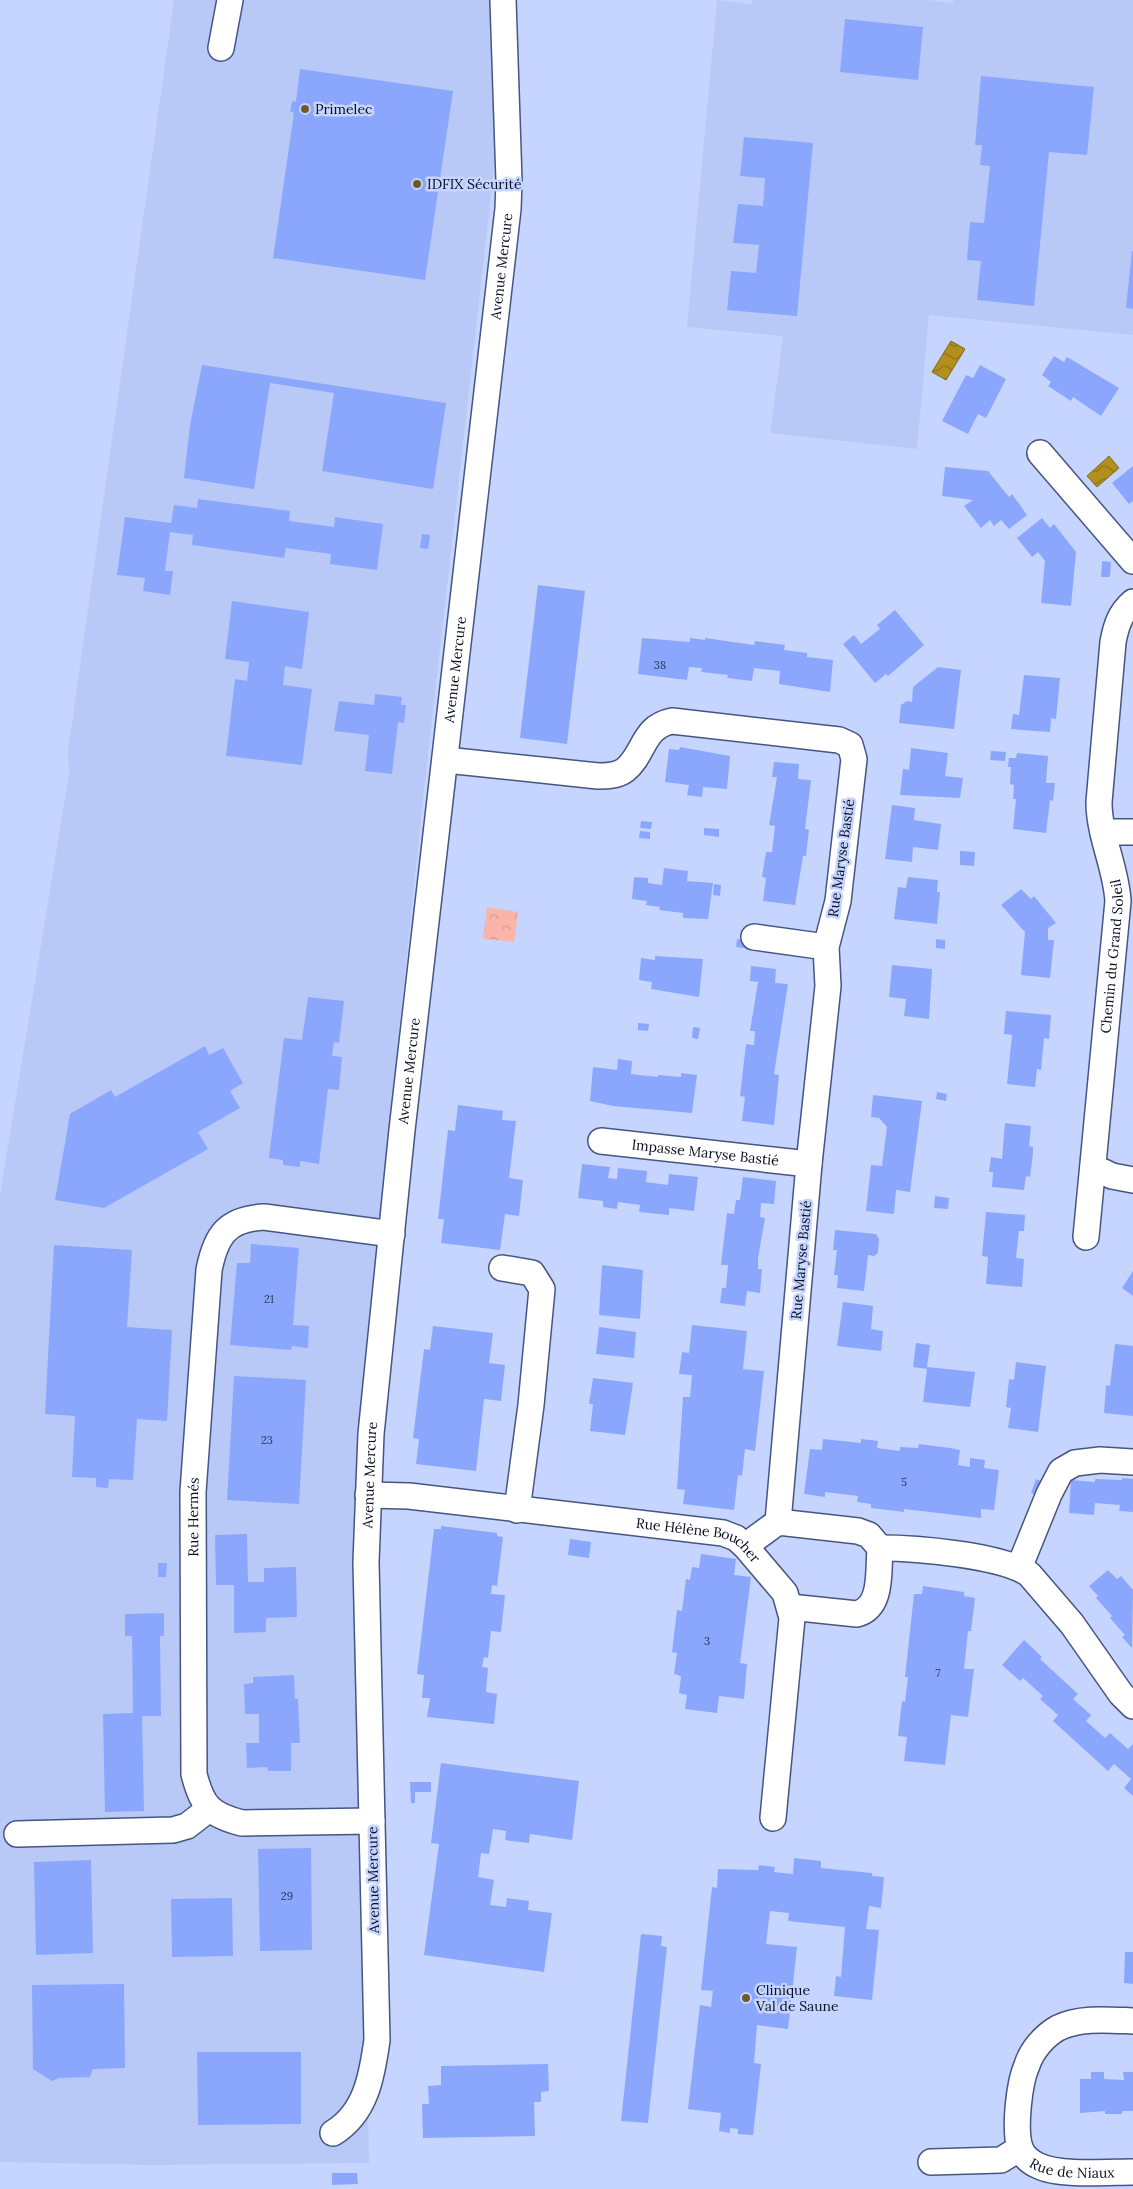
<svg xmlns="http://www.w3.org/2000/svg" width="1133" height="2189" viewBox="0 0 1133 2189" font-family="Lora,serif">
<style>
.built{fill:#b8c9f8}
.park{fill:url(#park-crowns)}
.water{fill:url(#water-waves);stroke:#80681d}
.building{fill:#8ba7fd}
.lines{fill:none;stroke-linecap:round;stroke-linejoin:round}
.minor-casing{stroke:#465581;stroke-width:28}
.minor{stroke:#fff;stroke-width:25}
.poi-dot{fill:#6c5a28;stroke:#c6d5ff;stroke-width:2}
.labels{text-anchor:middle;stroke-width:5;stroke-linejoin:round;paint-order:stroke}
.number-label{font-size:11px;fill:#293456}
.poi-label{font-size:14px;fill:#080d1f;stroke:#c6d5ff;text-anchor:start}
.street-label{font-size:14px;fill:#080d1f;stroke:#c6d5ff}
</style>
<defs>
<pattern id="park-crowns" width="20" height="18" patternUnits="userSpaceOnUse" patternTransform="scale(1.25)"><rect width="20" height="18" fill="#fab4a9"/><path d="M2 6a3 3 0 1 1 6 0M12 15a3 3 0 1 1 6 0" fill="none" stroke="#d59a91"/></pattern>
<pattern id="water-waves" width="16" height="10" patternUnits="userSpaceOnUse" patternTransform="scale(1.25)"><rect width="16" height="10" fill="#b38f1c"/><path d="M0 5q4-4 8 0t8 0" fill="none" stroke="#907318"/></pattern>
</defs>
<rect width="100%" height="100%" fill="#c6d5ff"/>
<path class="built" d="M174,0H513L423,800L366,1348L357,1509L369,2163L151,2165L0,2162V1194L69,775L68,751Z
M717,0L752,4L753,0H928L952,3L954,0H1133V335L929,315L917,449L770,433L783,336L687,327Z"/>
<path class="park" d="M487,907L518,912L514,942L483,939Z"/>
<path class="water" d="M951,341L965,349L946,380L932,372Z
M1109,456L1119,468L1097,487L1087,476Z"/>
<path class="building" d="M845,19L923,27L918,80L840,72Z
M300,69L453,91L425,280L273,258L294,113L290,111L292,102L296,101Z
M981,76L1094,87L1087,155L1049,152L1034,306L977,300L981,261L967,260L970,222L984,223L990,166L980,165L982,145H975Z
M744,137L813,143L797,316L727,310L731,271L756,273L759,245L733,243L738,204L763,206L765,178L740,176Z
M1132,251H1133V309L1126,308Z
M1054,356L1064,362L1067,357L1119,388L1101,416L1073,397L1071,401L1048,386L1051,382L1042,375Z
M202,365L446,403L433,489L322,471L334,393L270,383L254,489L184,478L190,425Z
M980,365L1006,379L986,418L978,414L968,434L942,421L966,375L973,378Z
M1133,466V501L1129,504L1112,483Z
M945,467L988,471L1009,497L1012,494L1027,515L1009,529L1001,520L994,526L990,520L981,528L964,506L973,500L942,496Z
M198,499L290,511L289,521L334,527L335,517L383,524L377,570L330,564L331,554L286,548L284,558L192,545L193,535L170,532L165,571H173L170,595L143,591L145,578L117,575L125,517L171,523L174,505L197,508Z
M1042,518L1050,528L1054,524L1076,552L1071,606L1041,603L1045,561L1038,552L1032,557L1017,538Z
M422,534L430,535L428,549L420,548Z
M1102,561L1111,562L1110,577H1101Z
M538,585L585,591L567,744L520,738Z
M232,601L309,612L302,669L285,666L283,685L312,689L302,765L226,756L235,679L247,681L249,662L225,659Z
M895,610L924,645L888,676L886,674L875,683L843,644L854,635L861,644L880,629L877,625Z
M642,638L690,642V638L705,640V638L754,645L755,641L785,645L784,650L807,653V657L833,660L830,692L779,684L780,671L754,668L752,681L727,678L728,675L701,672L702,668L689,667L687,680L638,674Z
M938,667L961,670L954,729L899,723L901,705L907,701L912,702L913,687Z
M1024,675L1060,678L1056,719L1051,718L1050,732L1011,729L1013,714L1019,715Z
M375,694L402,697L401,705H406L404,723L398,722L392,774L365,771L369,735L334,731L339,701L374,705Z
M680,747L730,756L727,789L703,787L702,797L687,795L689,785L665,782L669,749L679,750Z
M911,748L948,753L945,776L963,778L960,798L900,795L903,769L909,770Z
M991,751L1006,752L1005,761L990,760Z
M1017,753L1048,756L1046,783H1055L1053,801L1050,800L1046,833L1013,829L1016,799H1013L1014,785L1010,784L1011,767H1008L1009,758H1016Z
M774,762L799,764L798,779L811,780L805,829L809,830L806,856H803L795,905L763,901L766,878L762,877L766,852H772L775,826L769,825L777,777H772Z
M892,805L915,808L914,820L941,824L938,850L913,847L912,862L885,859Z
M641,821L652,822L651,829L640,828Z
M704,828L719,829V837L704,835Z
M640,831L650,832V839L639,838Z
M960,851L975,852L974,866L960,865Z
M664,868L688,871L687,881L713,883L708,919L683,918V913L659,910L660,907L646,905L647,901L632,899L634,877L648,878V883L662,885Z
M908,877L938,880L937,892H940L937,924L894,919L898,887L906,888Z
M714,884L721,885L720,896L713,895Z
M1021,889L1031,899L1034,896L1056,923L1048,928V940H1054L1050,978L1021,975L1025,932L1001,905Z
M737,939L751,940L750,949L736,947Z
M936,939L945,940V949L936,948Z
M655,956L703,959L699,997L651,989L652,982L639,980L641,958L655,960Z
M892,965L932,969L929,1019L904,1016L906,999L889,997Z
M751,966L776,969L775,983L788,984L774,1074L779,1075L774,1125L742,1121L745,1097L740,1096L746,1044L754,1045L755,1031H750L758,982L750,981Z
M308,997L344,1001L339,1043L334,1042L332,1056L342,1057L339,1090L328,1089L319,1164L300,1161V1167L283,1165V1160L269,1158L284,1038L302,1040Z
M1006,1011L1051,1015L1049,1039L1044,1038L1041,1070L1037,1069L1035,1087L1007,1084L1012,1035L1004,1034Z
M638,1023L649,1024L648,1031L638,1030Z
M693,1027L700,1028L698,1039L692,1038Z
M205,1046L209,1055L223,1048L243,1083L230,1091L240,1108L198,1132L208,1149L104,1208L55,1200L70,1114L111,1090L115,1097Z
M618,1059L632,1061L631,1074L658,1077V1075L681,1077V1073L697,1075L692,1113L613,1106L590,1101L593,1067L617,1070Z
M937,1092L947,1094L946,1101L936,1099Z
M873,1095L922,1101L910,1192L896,1190L894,1214L866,1211L871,1165L882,1166L887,1127L879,1118L871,1117Z
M458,1105L503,1111L502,1120L516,1121L509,1178L523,1180L519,1216L505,1214L500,1250L441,1243L444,1219H438L448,1130L455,1131Z
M1005,1123L1031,1126L1029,1146L1033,1147V1153L1030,1177L1026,1176L1024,1190L992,1187L993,1172H989L991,1157L1002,1159Z
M582,1164L610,1167L608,1178L617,1179L618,1168L647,1171L646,1182L668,1185L669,1174L698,1177L694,1211L669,1208V1215L639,1212L640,1205L618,1202L617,1209L603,1207V1201L578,1198Z
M743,1177L776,1181L774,1204L761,1203L760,1217L765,1218L758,1258V1269H762L760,1293L747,1291L745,1306L720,1303L722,1288H726L728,1265H721L727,1213L734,1214L736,1200H740Z
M935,1196L949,1198L948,1209L934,1208Z
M986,1212L1025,1215L1024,1231H1019L1016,1258L1024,1259L1022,1287L986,1284L988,1257L982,1256Z
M835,1230L876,1234L879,1239L878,1253L874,1256L868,1255L864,1291L837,1288L838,1275H834L837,1250H833Z
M251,1244L299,1248L293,1325L309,1326L308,1348L292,1346L291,1350L230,1345L237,1263H250Z
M54,1245L132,1250L127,1327L172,1330L167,1421L137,1419L133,1480L109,1479L108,1488L96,1487V1478L72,1477L75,1416L45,1414Z
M602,1265L643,1270L640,1319L599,1315Z
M1133,1271V1296L1122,1288Z
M843,1302L873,1306L871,1329L883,1331L881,1351L837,1346Z
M692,1325L747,1331L743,1369L764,1371L755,1451L745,1449L742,1476L738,1475L734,1510L683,1504L685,1490L677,1489L683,1397H690L692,1375L679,1374L682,1352L689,1353Z
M433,1326L493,1333L489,1363L505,1365L501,1401L484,1399L476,1471L416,1464L419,1439L413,1438L424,1349L430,1350Z
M599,1327L636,1332L634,1358L596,1354Z
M916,1343L930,1345L927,1367L975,1372L970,1407L923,1402L927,1369L913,1367Z
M1115,1344L1133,1346V1416L1104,1413L1106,1385L1110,1386Z
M1016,1362L1046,1366L1038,1432L1008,1428L1011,1408L1006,1407L1009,1379L1014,1380Z
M234,1376L306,1380L299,1504L227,1500Z
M593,1378L633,1383L625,1435L590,1431L593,1404H589Z
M823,1439L861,1443V1439L878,1441L877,1448L900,1451V1447L918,1448L919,1444L950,1448L960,1450L958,1465L970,1467V1458L985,1460L984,1468L999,1470L994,1510L981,1509V1518L904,1509V1512L871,1508V1504L857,1502L858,1496L825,1492V1497L804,1494L810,1449L822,1450Z
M1122,1478L1133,1479V1512L1119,1511L1120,1505L1095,1503L1094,1515L1069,1513L1071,1480L1095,1482V1479L1122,1480Z
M1036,1479L1044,1482L1039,1496L1031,1493Z
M441,1526L497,1533V1536L503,1537L497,1586L492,1585L491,1594L505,1595L501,1632L491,1631L488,1658L484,1657L482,1667L488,1668L486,1692L497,1694L494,1724L427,1717L430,1698H422L424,1675L417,1674L434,1529H441Z
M247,1534L248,1582H264V1568L296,1567L297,1617L266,1618V1632L234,1633V1585H216L215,1535Z
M570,1539L591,1542L589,1558L568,1555Z
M701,1554L736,1559L734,1575L751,1577L740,1663L747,1664L744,1699L719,1696L717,1713L685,1709L687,1695L679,1693L681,1676L674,1674L677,1653L672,1652L677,1610L682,1611L686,1579L690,1580L692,1567L699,1568Z
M158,1563H167L166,1577H158Z
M1108,1570L1117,1579L1121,1576L1133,1590L1132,1648L1122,1637L1125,1635L1110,1618L1112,1616L1096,1598L1098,1596L1089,1586Z
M923,1586L964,1592V1596L975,1598L971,1631H968L964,1669H974L968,1717L951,1715L945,1765L904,1761L907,1737L898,1736L902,1701L905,1702L908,1677H905L914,1594H922Z
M164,1613V1636H160L161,1716H142L144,1811L105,1812L103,1714L133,1713L132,1636H125V1614Z
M1024,1640L1042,1657L1040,1659L1078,1694L1073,1699L1091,1715L1086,1721L1105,1738L1110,1733L1128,1749L1133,1744V1796L1124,1788L1131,1779L1114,1764L1108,1771L1053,1721L1058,1715L1040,1699L1043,1696L1023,1678L1020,1681L1002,1665Z
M294,1675L295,1699H298L300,1743H291V1771H268L267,1767L247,1768L246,1743H259V1714H245L244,1684L253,1683V1677Z
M441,1763L579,1781L572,1840L530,1834L529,1843L505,1840L506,1831L493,1829L489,1854L481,1853L478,1877L494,1880L490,1905L506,1907L507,1898L529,1901L528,1910L552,1913L544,1972L424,1955L439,1844L431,1843Z
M410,1782H431V1792H415V1803H411Z
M311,1848L312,1950L260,1951L258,1849Z
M794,1858L821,1861V1868L872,1873V1876L884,1877L881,1908L869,1906L866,1929L879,1930L872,2000L834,1996L836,1976L841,1977L845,1927L788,1921L789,1913L770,1911L766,1944L797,1947L788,2029L757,2025L754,2063L761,2064L753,2135L738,2134V2129L730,2128V2133L719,2131L721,2113L688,2109L700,2005L711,2007L713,1991L701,1990L712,1887L717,1888L718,1869L758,1870L759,1865L775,1867L774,1872L793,1874Z
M91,1860L93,1953L36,1955L34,1862Z
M232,1898L233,1956L172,1957L171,1899Z
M641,1934L662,1936L661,1946L667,1947L648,2123L621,2121Z
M1125,1952H1133V1984L1124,1983Z
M124,1984L125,2068L93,2069L90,2077L59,2078L52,2081L33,2069L32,1985Z
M197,2052H301V2124L198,2125Z
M548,2064L549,2091L541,2092V2102H534L535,2136L423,2138L422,2104H429L428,2086L441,2085V2066Z
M1091,2072H1104V2079L1124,2080L1123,2072H1133V2111H1122V2114H1105V2111L1080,2113V2079H1091Z
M332,2173H357L358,2184L332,2185Z"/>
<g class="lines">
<defs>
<g id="minor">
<path d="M221,48L230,0"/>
<path d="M1040,453L1133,561"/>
<path d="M446,760L598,776C606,776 617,776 625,770C645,754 642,727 672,721L839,740L850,745L854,759L838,901L826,947L828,986L809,1164L778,1522"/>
<path d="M1103,832H1133"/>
<path d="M754,937L826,947"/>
<path id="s1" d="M601,1141L809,1164"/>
<path d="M1093,1167L1112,1176L1133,1180"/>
<path id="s2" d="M1086,1237L1118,901C1116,867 1099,836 1099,802L1113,642C1116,626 1120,613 1133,602"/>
<path d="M502,1268L532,1273L542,1289L531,1405L517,1510"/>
<path id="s3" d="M368,1495L409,1496L723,1533L736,1538L745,1546L785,1593L792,1618L773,1818"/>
<path d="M745,1546L778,1522L858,1531L869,1535L880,1548C878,1571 883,1607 857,1614L790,1607"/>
<path d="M880,1548C915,1548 1001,1555 1029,1574L1072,1624L1121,1694L1133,1706"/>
<path d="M1019,1568L1049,1494L1061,1471L1075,1463L1100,1460L1133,1462"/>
<path id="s4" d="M372,1821L242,1823C210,1815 202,1806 194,1774L193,1492L209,1270C216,1235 227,1219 264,1217L392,1234"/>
<path d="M17,1834L173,1830L187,1826L209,1809"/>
<path id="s5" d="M1133,2021C1109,2020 1080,2017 1058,2028C1044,2036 1032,2050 1027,2065C1019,2083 1014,2129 1020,2148C1023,2156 1031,2163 1039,2166C1059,2176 1109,2172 1133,2172"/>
<path id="s6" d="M333,2133C366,2113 372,2076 377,2040L366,1562L371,1434L402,1130L508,209L509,181L503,0"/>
<path d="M931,2162L1001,2160L1020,2148"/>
</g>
</defs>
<use href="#minor" class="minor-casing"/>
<use href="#minor" class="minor"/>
</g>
<g class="poi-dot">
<circle cx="305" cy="109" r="5"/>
<circle cx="417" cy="184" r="5"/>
<circle cx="746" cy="1998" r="5"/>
</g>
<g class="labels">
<g class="number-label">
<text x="660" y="669">38</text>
<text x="269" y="1303">21</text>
<text x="267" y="1444">23</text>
<text x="904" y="1486">5</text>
<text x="707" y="1645">3</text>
<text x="938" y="1677">7</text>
<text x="287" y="1900">29</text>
</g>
<g class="poi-label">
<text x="315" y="114">Primelec</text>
<text x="427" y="189">IDFIX Sécurité</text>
<text x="756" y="1995">Clinique<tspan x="756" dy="16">Val de Saune</tspan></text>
</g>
<g class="street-label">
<text dy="5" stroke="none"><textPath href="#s6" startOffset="1888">Avenue Mercure</textPath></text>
<text dy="5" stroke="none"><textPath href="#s6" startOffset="1482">Avenue Mercure</textPath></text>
<text transform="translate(841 858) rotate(-82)" y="5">Rue Maryse Bastié</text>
<text dy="5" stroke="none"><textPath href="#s2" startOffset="282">Chemin du Grand Soleil</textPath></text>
<text dy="5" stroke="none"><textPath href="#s6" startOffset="1078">Avenue Mercure</textPath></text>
<text dy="5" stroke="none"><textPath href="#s1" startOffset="105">Impasse Maryse Bastié</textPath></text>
<text transform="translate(801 1260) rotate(-85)" y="5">Rue Maryse Bastié</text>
<text dy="5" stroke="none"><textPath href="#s6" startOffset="672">Avenue Mercure</textPath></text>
<text dy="5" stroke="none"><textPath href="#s4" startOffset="461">Rue Hermés</textPath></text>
<text dy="5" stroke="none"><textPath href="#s3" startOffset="336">Rue Hélène Boucher</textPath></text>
<text transform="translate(373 1880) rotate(-91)" y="5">Avenue Mercure</text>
<text dy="5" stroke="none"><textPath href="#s5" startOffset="270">Rue de Niaux</textPath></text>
</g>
</g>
</svg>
